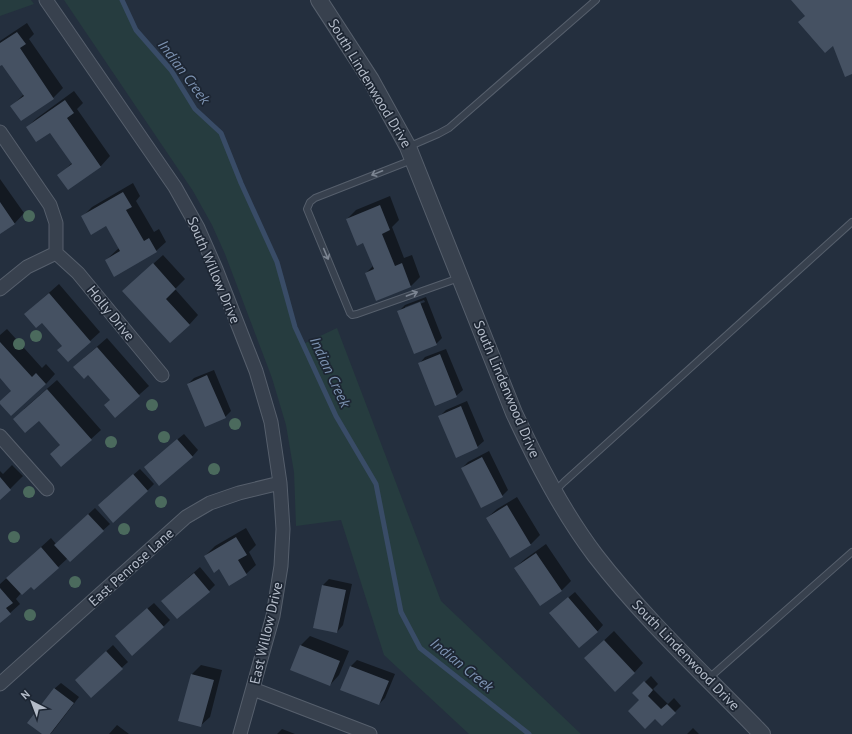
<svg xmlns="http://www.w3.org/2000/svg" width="852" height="734" viewBox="0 0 852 734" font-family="'PT Sans',sans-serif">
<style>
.green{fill:#263c3f}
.shadow{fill:#0007;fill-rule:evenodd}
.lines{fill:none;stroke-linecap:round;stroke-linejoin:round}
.stream{stroke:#394c67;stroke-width:5}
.building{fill:#455162}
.service-casing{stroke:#565f6c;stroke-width:8}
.minor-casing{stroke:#565f6c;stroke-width:15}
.tertiary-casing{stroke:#565f6c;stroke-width:18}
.service{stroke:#38414e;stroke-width:6}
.minor{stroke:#38414e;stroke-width:13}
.tertiary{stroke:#38414e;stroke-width:16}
.tree{fill:#4b6a5d}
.oneway{stroke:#7c8592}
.labels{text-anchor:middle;stroke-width:3.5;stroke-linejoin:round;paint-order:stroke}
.street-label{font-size:14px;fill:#b4bcc9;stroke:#1d2633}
.water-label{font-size:15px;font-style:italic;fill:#7c92b1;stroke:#1d2633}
</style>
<rect width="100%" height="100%" fill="#242f3e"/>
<path class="green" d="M0,0H31L34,4L0,16Z
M64,0H122L136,30L171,70L195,109L221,133L241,183L277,262L295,327L303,344L337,328L441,601L581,734H469L384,655L341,520L296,526L294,472L286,425L272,378L225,254L212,225L193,191Z"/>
<path class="shadow" d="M27,23L34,34L29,39L63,88L53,98L21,120L12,106L24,94L3,63L0,65V41Z
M74,91L83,103L77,109L110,156L101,166L68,189L59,175L72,163L50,131L27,127L37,118Z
M0,179L24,213L15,223L0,233Z
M133,183L140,196L136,201L154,232L159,229L166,242L156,251L106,260L119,248L106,225L82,217L92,207Z
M390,196L399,220L392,227L404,258L412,255L420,277L411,286L377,300L366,273L373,266L364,242L347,219L356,210Z
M163,255L185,279L175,289L198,315L189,325L133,282Z
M59,284L100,332L68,361L63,346L42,322L25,314Z
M426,297L442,338L436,344L399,311L405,305ZM424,300L425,302L405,309V307Z
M7,329L42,368L46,364L55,374L46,384L12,390L0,377V335Z
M107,338L149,386L115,416L111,400L84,358Z
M446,349L463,390L456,396L419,364L425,357Z
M214,370L231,411L225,417L188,384L194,378Z
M57,380L101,430L61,466V445L39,420L24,409Z
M467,401L484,441L477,447L440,416L446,410Z
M184,434L198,450L192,457L151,461Z
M489,451L508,490L502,496L462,468L468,462Z
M12,465L23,476L0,499V471L3,474Z
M140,469L154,484L147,491L105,499Z
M517,497L540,535L531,544L510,556L487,518L497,509Z
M95,508L110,524L70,560L68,558L34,589L31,586L21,593L16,599L20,604L0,622V584L51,538L56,544Z
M246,528L256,545L249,552L256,565L246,574L219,568L205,556L215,546Z
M546,544L571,581L562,590L540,605L515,568L525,559Z
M200,567L215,585L209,591L162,601Z
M329,579L352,584L343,625L337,632L314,627L323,585Z
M575,592L603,625L597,632L557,607Z
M154,603L170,620L163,627L122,630Z
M614,631L643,663L634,673L595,649Z
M310,636L349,651L339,675L330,685L301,645Z
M113,645L128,662L91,696L82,674Z
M357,660L395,674L385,698L379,704L342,689L351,666Z
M201,665L222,670L210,717L200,726L192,674Z
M651,676L658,684L653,689L668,704L674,698L681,706L662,725L634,693Z
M61,683L79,697L53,731L50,734H43L54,689Z
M117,725L129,734H109Z
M693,728L699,734H687Z
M282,729L295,734H277Z"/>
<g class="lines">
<path class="stream" d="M122,0L136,30L171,70L195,109L221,133L241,183L277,262L295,327L336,416L376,484L401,612L420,648L529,734"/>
</g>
<path class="building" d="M791,0H852V74L845,77L833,46L825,53L798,22L805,16Z
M17,32L26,44L20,48L54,99L21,121L10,106L24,96L2,65L0,66V43Z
M65,100L74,113L67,118L101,167L68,190L57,175L72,164L50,133L36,142L26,127Z
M123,192L132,207L126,210L144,241L149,238L157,252L114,277L105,260L120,251L106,226L91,235L81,216Z
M0,202L15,224L0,234Z
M380,205L390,230L382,234L395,266L402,263L411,287L376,301L365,273L374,269L363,243L357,246L346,219Z
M153,263L176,289L166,299L190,325L170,343L122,291Z
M49,293L91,342L68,362L57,350L62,346L42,323L36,328L24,314Z
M420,302L437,345L414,354L397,311Z
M0,342L32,377L36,373L46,384L11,416L0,404V401L11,391L0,378Z
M97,347L140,396L115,418L104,405L110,400L88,375L84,379L73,367Z
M440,354L457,397L435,406L418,363Z
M207,375L226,418L205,427L187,384Z
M47,389L92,440L61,467L50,454L60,445L39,421L25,433L13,419Z
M461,406L478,448L456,458L438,416Z
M177,439L193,457L159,486L144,467Z
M482,457L503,497L481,508L461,468Z
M133,474L148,491L113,523L98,505Z
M0,477L11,490L0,500Z
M507,505L531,545L510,558L486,518Z
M88,514L104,531L70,562L54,545Z
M236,537L247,555L238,560L247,575L229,586L219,569L214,573L204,556Z
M41,547L59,568L34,590L31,587L22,595L6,578Z
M536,553L562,591L540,606L514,568Z
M194,573L210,592L177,619L161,601Z
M322,585L346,590L337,633L313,628Z
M0,588L13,603L6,608L11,614L0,623Z
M568,597L598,632L579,648L549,613Z
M147,608L164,627L132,656L115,636Z
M604,640L635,673L615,692L584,658Z
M300,645L340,661L330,686L290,670Z
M106,651L123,669L91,698L75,680Z
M350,666L389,681L379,705L340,690Z
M191,674L214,680L201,727L178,721Z
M644,681L653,690L648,696L661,709L667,704L676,713L662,726L655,719L645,729L628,711L639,700L632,693Z
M54,688L74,703L50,734H42L27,723Z"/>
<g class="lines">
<defs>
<path id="service" d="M408,147L438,134L449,128L596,0
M412,160L315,198L310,202L307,209L350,313L352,315L357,314L459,278
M555,491L564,482L852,222
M708,679L852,552"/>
<path id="minor" d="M46,0L175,187L198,228L216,269L256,371L271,422L280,483L283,529L281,566L273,616L240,734
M0,132L50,205L56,223V253L27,267L0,289
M56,253L78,273L162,375
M0,436L47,489
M0,684L186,517L210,503L239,493L280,483
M253,689L370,734"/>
<path id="tertiary" d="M319,0L371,80L408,147L514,413C537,462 562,511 595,555C645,620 705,675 762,734"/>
</defs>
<use href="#service" class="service-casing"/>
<use href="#minor" class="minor-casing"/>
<use href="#tertiary" class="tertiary-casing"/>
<use href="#service" class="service"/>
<use href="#minor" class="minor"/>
<use href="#tertiary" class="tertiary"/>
</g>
<g class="tree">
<circle cx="29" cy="216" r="6"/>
<circle cx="36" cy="336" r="6"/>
<circle cx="19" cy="344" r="6"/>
<circle cx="152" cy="405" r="6"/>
<circle cx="235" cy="424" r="6"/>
<circle cx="164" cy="437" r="6"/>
<circle cx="111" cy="442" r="6"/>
<circle cx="214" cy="469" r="6"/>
<circle cx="29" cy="492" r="6"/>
<circle cx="161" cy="502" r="6"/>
<circle cx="124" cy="529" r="6"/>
<circle cx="14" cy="537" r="6"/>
<circle cx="75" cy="582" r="6"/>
<circle cx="30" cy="615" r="6"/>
</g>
<defs><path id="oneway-shaft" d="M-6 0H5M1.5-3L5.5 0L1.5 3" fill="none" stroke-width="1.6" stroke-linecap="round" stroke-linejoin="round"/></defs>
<g class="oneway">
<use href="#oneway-shaft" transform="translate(377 173) rotate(158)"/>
<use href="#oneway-shaft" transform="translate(326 254) rotate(67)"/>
<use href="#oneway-shaft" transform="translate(412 294) rotate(-20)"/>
</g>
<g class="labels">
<g class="street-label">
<text transform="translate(370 83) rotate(59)" y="5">South Lindenwood Drive</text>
<text transform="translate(214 270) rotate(67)" y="5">South Willow Drive</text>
<text transform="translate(111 313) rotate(51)" y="5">Holly Drive</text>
<text transform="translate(507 389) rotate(67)" y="5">South Lindenwood Drive</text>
<text transform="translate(131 567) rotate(-42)" y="5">East Penrose Lane</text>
<text transform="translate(266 633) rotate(-77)" y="5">East Willow Drive</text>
<text transform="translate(686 655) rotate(46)" y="5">South Lindenwood Drive</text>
</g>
<g class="water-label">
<text transform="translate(184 72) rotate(53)" y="5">Indian Creek</text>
<text transform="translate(330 372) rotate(65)" y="5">Indian Creek</text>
<text transform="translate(462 665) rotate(39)" y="5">Indian Creek</text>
</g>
</g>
<g transform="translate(32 702) rotate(318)" stroke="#1d2633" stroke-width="3" paint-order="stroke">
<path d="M0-3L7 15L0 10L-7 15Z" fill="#b4bcc9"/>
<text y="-6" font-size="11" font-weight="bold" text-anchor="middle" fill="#b4bcc9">N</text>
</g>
</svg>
